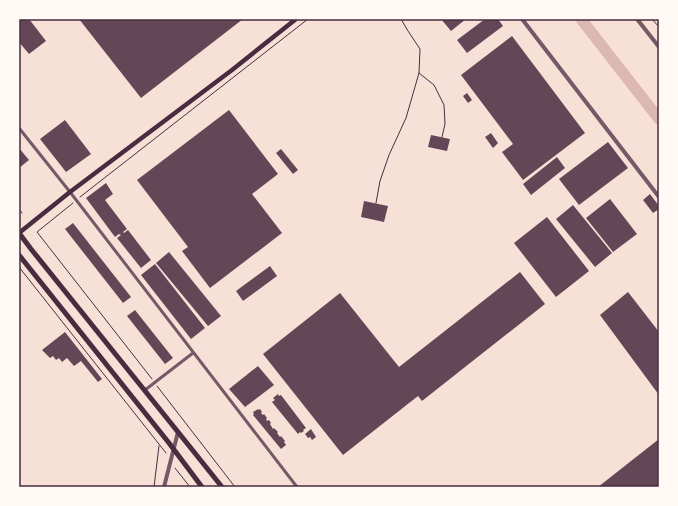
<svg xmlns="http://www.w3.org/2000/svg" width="678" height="506" viewBox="0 0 678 506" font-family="'Asap Condensed',sans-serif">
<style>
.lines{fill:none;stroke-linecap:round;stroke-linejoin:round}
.river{stroke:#dcb8b0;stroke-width:11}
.building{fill:#644757}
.path{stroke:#4a2c40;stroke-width:1}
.minor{stroke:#755966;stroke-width:3}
.tertiary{stroke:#755966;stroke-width:4}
.secondary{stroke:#4a2c40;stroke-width:4.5}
.primary{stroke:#4a2c40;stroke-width:5}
.neatline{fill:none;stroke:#4a2c40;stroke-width:1.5}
</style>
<rect width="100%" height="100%" fill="#f7e1d7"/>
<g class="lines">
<path class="river" d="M581,19L659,119"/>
</g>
<path class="building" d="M19,19H29L46,41L29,54L19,42Z
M79,19H243L141,98Z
M441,19H466L451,31Z
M485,19H498L503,26L467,53L457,40Z
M512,36L585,133L523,180L502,152L513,144L461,75Z
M467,93L472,100L468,103L463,96Z
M229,110L278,174L252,194L282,233L210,288L182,251L188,247L137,180Z
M65,120L91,154L66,172L40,139Z
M491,133L498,143L493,148L485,137Z
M431,135L450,139L447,151L428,147Z
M608,142L628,168L579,205L559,179Z
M19,148L29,160L19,168Z
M281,149L298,170L293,174L276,153Z
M557,157L565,168L531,195L523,184Z
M106,183L113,194L105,200L127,229L123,232L124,233L128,230L151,260L141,268L117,238L121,235L119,234L115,237L86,198Z
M650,194L659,206V209L653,213L643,200Z
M610,199L637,234L613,252L586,218Z
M364,201L388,206L384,222L361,217Z
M573,205L612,253L595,267L556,219Z
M547,217L589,271L556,297L514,243Z
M73,223L131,297L123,303L65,229Z
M169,252L221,316L208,326L156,263Z
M155,264L205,328L191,339L141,275Z
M270,266L277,276L243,301L236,291Z
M520,272L545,304L422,401L418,396L343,455L263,354L340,293L399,367Z
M628,292L659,332V395L600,315Z
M135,310L173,358L165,364L127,316Z
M65,332L102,379L98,382L81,361L74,366L67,358L62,362L59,358L56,360L53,356L50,358L42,350Z
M258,366L274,385L245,407L229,389Z
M278,394L279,396L281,395L306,428L303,430L304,431L301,433L300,432L298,434L272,402L275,400L273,398Z
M258,409V410L260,409L262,412L261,413L263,415L264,414L267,418L266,419L267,421L269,420L271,423L270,424L273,429L274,428L278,432L277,433L280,437L281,436L285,441L284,442L286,445L281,449L253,415L254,414L253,412Z
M311,429L316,437L312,440L310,437L308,438L305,434Z
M659,439V487H598Z"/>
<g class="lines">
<path class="path" d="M652,19L659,27
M419,73L434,85L444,105L445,124L442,137
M80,197L308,19
M73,203L37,232L152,379
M376,203L380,181L389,155L406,118L419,73L420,49L408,31L401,19
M19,209L22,213
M19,267L166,453
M157,386L235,487
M175,468L190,487
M154,487L159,446"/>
<path class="minor" d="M19,128L70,192L297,487
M145,390L193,353"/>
<path class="tertiary" d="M522,19L659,197
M637,19L659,47
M164,487L178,432"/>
<path class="secondary" d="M19,233L70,192L232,70L296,19"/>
<path class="primary" d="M19,233L31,249L178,432L222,487
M19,255L169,443L202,487"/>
</g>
<rect width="678" height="506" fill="none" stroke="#fffaf5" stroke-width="40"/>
<rect x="20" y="20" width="638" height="466" class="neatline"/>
</svg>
